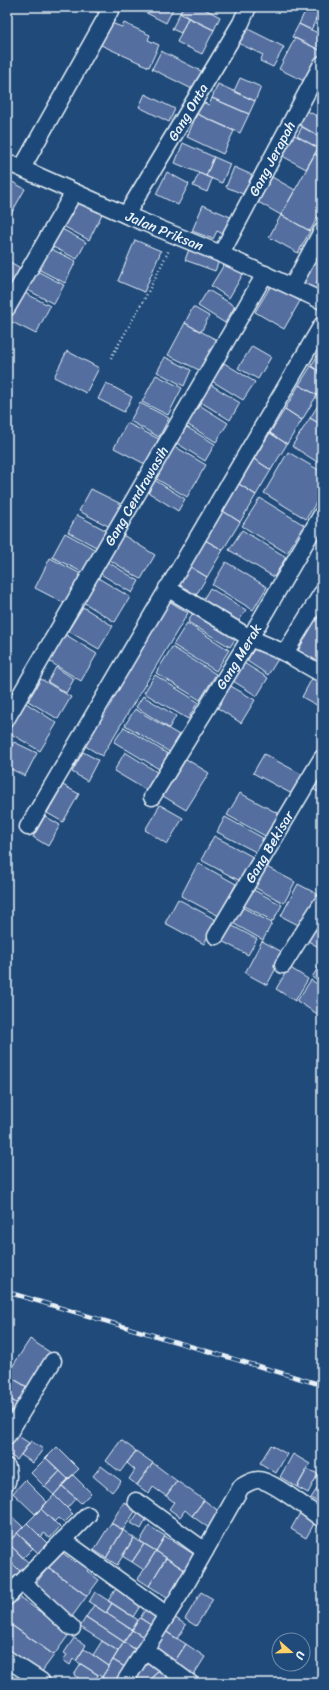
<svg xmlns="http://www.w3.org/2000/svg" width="329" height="1690" viewBox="0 0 329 1690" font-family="Sriracha,sans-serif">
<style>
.building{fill:#536e9f;stroke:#e8f1f8}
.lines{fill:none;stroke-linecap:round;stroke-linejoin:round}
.street-casing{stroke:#e8f1f8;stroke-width:19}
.path{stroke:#e8f1f8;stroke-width:2.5;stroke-dasharray:1 3;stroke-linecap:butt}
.street{stroke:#1f4a7a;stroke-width:16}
.rail-casing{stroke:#e8f1f8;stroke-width:4.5}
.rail{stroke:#1f4a7a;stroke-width:3;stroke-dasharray:9;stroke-linecap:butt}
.labels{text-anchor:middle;stroke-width:3.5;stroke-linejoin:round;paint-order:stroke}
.street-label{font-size:14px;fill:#e8f1f8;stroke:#1f4a7a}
</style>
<rect width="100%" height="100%" fill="#1f4a7a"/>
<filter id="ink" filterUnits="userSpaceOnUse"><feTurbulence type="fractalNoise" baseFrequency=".025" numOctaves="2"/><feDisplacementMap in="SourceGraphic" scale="8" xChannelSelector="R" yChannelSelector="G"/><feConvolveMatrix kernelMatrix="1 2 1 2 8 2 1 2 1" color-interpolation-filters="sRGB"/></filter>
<g filter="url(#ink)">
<path class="building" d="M86,7H102L99,13Z
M135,7H174L166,23Z
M183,7H201L220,17L214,30L180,13Z
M307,7H322L311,30L299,24Z
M322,7V24L315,20Z
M180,13L188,18L181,33L172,29Z
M188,18L214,30L202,54L177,42Z
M111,23L122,27L124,23L150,35L148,40L159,45L149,67L101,45Z
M299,24L322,35V51L292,37Z
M246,28L284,47L273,67L260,61L263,55L238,43Z
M295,38L322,51L306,82L279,69Z
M161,51L207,74L198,92L152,69Z
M240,78L261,87L255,101L234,91Z
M218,84L255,101L249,114L212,98Z
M145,94L175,109L169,122L139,107Z
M212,98L249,114L240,133L197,114L202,102L209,105Z
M306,110L322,119V138L298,124Z
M197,114L234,131L223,154L187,137Z
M302,127L322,138L318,148L297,136Z
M289,132L318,148L306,169L277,153Z
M322,141V158L315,154Z
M183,143L214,157L206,176L175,163Z
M315,154L322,158V210L310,231L281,215Z
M214,157L230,164L222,183L206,176Z
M234,167L252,175L243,194L226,187Z
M167,172L189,184L178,205L156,194Z
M199,173L212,179L207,192L193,186Z
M272,177L295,190L281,215L258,202Z
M7,179L25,189L7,221Z
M75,198L103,212L89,240L61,225Z
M203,205L235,219L228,236L217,231L213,239L192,231Z
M281,215L310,231L298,253L269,237Z
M60,228L86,242L77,259L51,246Z
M135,240L161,251L144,292L118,281Z
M49,248L76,261L65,283L38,269Z
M189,249L219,261L215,271L185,260Z
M7,260L22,269L7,295Z
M313,260L322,265V271L316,284L322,287L319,292L302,284Z
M225,263L243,274L229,298L211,286Z
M35,270L64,285L54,304L26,289Z
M272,284L300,301L284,329L255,312Z
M208,290L235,306L225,323L198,306Z
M23,292L50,306L36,334L8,320Z
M193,307L209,316L201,332L185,323Z
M185,323L217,340L201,371L168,355Z
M252,346L271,357L258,379L238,368Z
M322,348V373L311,366Z
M67,351L99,368L86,393L54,377Z
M165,357L191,370L184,386L157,372Z
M224,363L255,382L243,400L212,381Z
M311,366L322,373V386L317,395L299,385Z
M156,375L182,388L168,415L142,402Z
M106,383L132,397L124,412L98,399Z
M210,384L240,403L230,420L199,401Z
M299,385L317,395L302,420L285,409Z
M322,399V425L310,418Z
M140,403L169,418L159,437L130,421Z
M196,403L228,423L216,442L185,423Z
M285,409L302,420L287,444L270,433Z
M310,418L322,425V465L292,446Z
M127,423L159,439L145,464L114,448Z
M185,426L215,444L205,461L175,442Z
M270,433L287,444L271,470L254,459Z
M174,446L206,465L187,497L155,478Z
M288,452L322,472V493L306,519L264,493Z
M254,459L271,470L256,495L239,484Z
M153,479L185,499L178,511L146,491Z
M239,484L256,495L240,522L223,511Z
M91,489L123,505L112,528L79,511Z
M260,498L304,525L287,553L242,526Z
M223,511L240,522L223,550L205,540Z
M77,515L107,531L98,548L68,532Z
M242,530L286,557L274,577L229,550Z
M65,533L96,550L84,573L52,557Z
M123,535L155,555L141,579L108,559Z
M205,540L223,550L207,577L189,566Z
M50,558L81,574L66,604L35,588Z
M106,561L139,581L132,593L99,573Z
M226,562L267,587L253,610L212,585Z
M189,566L207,577L196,595L178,585Z
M98,578L130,597L115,622L83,602Z
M210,588L246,610L235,627L200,605Z
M169,601L188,613L102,756L82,744Z
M83,607L113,626L99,649L68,631Z
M195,609L238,635L230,647L188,622Z
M317,616L322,619L321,666L297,653Z
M187,623L229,650L216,671L173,645Z
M63,633L97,654L81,681L47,660Z
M256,646L278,659L268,675L247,661Z
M172,647L216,674L200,700L156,673Z
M244,663L268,678L257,696L233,681Z
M56,667L74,679L66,693L48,682Z
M316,671L322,675V708L302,697Z
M155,675L198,702L188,719L144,693Z
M41,679L71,697L58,719L28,701Z
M229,685L255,700L241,723L216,707Z
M143,696L176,716L169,728L136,707Z
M26,703L57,723L40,751L8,732Z
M135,709L181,736L171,753L125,725Z
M124,727L168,754L159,769L114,742Z
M14,742L37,753L25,776L7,767V754Z
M83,752L98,760L87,781L72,772Z
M125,752L157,772L146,790L114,771Z
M264,754L303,775L292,794L253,773Z
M186,759L209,773L186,810L163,796Z
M322,768V794L311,788Z
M63,785L79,794L63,822L47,813Z
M240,793L279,814L267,837L227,815Z
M160,805L183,818L167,844L145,830Z
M45,816L60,825L48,846L33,837Z
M225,817L263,838L256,852L217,832Z
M214,836L253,857L240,881L201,860Z
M198,863L236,884L219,916L181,896Z
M263,865L295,882L284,903L252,886Z
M298,884L319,895L302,927L281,916Z
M250,888L282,905L273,921L241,904Z
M178,899L216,920L204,944L165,923Z
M238,905L272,923L263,940L229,921Z
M227,923L257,939L248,955L218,939Z
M315,930L322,934V949L308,941Z
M262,941L284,953L267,985L245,973Z
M322,962V984L312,977Z
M289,967L308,979L295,1001L276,989Z
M311,980L322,987V1017L297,1001Z
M30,1339L54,1355L32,1390L7,1375Z
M7,1375L32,1390L21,1406L7,1397Z
M7,1397L21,1406L7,1423Z
M17,1435L29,1443L17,1460L7,1453V1448Z
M121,1440L136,1451L120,1472L106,1461Z
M31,1441L43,1449L33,1463L21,1455Z
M271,1445L287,1454L276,1473L260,1463Z
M57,1447L79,1469L68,1479L46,1458Z
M136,1451L153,1463L137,1485L129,1479L135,1470L127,1463Z
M293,1454L310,1464L297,1487L280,1477Z
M46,1458L60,1471L45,1487L31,1473Z
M153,1463L177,1481L166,1496L153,1487L149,1494L137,1485Z
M101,1466L121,1481L112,1492L93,1476Z
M307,1469L318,1474L308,1493L297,1487Z
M60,1471L68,1479L54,1495L45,1487Z
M73,1475L91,1493L81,1503L62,1486Z
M25,1480L47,1502L35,1514L13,1493Z
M177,1481L204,1500L192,1516L185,1510L180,1517L169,1509L174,1502L166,1496Z
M322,1481V1505L311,1498Z
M62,1486L76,1498L67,1508L54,1495Z
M54,1495L73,1514L64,1523L58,1518L54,1522L41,1509Z
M204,1500L224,1515L213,1531L192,1516Z
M124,1502L136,1510L123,1530L111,1523Z
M41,1509L60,1527L50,1538L44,1533L41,1537L27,1523Z
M8,1513L23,1527L7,1544V1514Z
M138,1513L147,1518L141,1529L131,1523Z
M300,1513L315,1522L306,1538L291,1529Z
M27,1523L47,1543L38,1553L17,1533Z
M111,1523L123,1530L106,1558L94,1550Z
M149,1526L165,1536L156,1551L140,1541Z
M123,1530L134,1538L117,1565L106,1558Z
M17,1533L33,1548L23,1558L8,1543Z
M165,1536L195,1555L185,1570L156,1551Z
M134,1538L144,1544L132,1562L122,1556Z
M8,1543L32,1566L24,1575L7,1558Z
M144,1544L156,1551L144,1570L132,1562Z
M60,1551L75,1562L79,1556L91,1565L87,1571L99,1580L87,1596L48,1567Z
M156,1551L166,1558L149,1586L138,1579Z
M7,1558L24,1575L14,1585L7,1578Z
M166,1558L189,1573L172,1600L149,1586Z
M48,1567L87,1596L71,1618L32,1589Z
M117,1587L142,1603L133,1617L108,1601Z
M95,1592L112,1603L106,1613L89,1602Z
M201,1592L213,1599L196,1626L185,1619Z
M18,1596L70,1633L54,1655L7,1622V1610Z
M112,1603L138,1620L132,1630L106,1613Z
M94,1605L132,1630L124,1642L86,1617Z
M146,1608L163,1619L157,1629L140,1618Z
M171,1615L186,1625L177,1639L162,1629Z
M86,1617L124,1642L118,1651L80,1627Z
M140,1618L157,1629L149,1640L132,1630Z
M7,1622L54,1655L38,1677L7,1654Z
M162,1629L186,1644L171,1667L147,1651Z
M132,1630L149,1640L141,1653L124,1642Z
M74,1638L86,1645L76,1661L73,1659L70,1665L63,1660L67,1655L64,1653Z
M102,1641L118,1651L109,1666L93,1655Z
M124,1642L141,1653L130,1670L113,1660Z
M186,1644L205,1657L191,1679L171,1667Z
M84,1649L109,1666L102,1677L76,1661Z
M144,1656L160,1667L149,1683H126Z
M113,1660L130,1670L122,1683H110L102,1677Z
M81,1664L98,1675L94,1683L89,1679L86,1683L74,1675Z
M160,1667L176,1678L172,1683H149Z
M7,1673L23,1683H7Z
M102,1677L110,1683H98Z"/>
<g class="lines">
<defs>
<g id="street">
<path id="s1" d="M7,162L126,215L221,254L322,301"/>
<path d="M22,168L112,7"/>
<path id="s2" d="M126,215L241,23L248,7"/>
<path id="s3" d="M221,254L322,64"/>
<path d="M292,287L322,231"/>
<path d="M7,308L74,192"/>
<path d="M167,588L250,638L285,653L322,674"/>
<path d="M285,653L322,593"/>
<path id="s4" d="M7,718L265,274"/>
<path id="s5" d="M152,797L250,638L322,514"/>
<path d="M28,827L322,325"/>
<path id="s6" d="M216,936L322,758"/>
<path d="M283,965L322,903"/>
<path d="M7,1436L53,1361"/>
<path d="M7,1467L8,1476L7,1482"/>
<path d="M136,1501L205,1551"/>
<path d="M63,1540L167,1615"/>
<path d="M22,1582L72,1628"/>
<path d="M7,1597L88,1515"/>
<path d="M145,1650L190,1683"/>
<path d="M7,1659L41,1681"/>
<path d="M124,1683L184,1588L241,1487C246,1484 252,1480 258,1480C272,1480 309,1510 322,1519"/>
</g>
</defs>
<use href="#street" class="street-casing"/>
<path class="path" d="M111,358L146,296L169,250"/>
<use href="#street" class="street"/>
<defs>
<path id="rail" d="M7,1292L322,1385"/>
</defs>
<use href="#rail" class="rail-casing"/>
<use href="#rail" class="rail"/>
</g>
</g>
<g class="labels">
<g class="street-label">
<text dy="5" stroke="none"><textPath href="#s2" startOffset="120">Gang Onta</textPath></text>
<text dy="5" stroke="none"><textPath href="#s3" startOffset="108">Gang Jerapah</textPath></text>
<text dy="5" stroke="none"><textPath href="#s1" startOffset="172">Jalan Priksan</textPath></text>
<text dy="5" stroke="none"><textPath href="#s4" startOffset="257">Gang Cendrawasih</textPath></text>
<text dy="5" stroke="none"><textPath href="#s5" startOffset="165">Gang Merak</textPath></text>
<text dy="5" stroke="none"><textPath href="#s6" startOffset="104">Gang Bekisar</textPath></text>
</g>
</g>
<rect width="329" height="1690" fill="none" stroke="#1f4a7a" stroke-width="24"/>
<rect x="12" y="12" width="305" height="1666" fill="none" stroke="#e8f1f8" stroke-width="1.5" filter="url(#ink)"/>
<g transform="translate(291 1652) rotate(110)"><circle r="19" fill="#1f4a7a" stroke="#6f8dac"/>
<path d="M0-3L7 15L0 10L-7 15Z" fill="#ffd166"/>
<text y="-6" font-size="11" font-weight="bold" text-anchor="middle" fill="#e8f1f8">U</text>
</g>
</svg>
